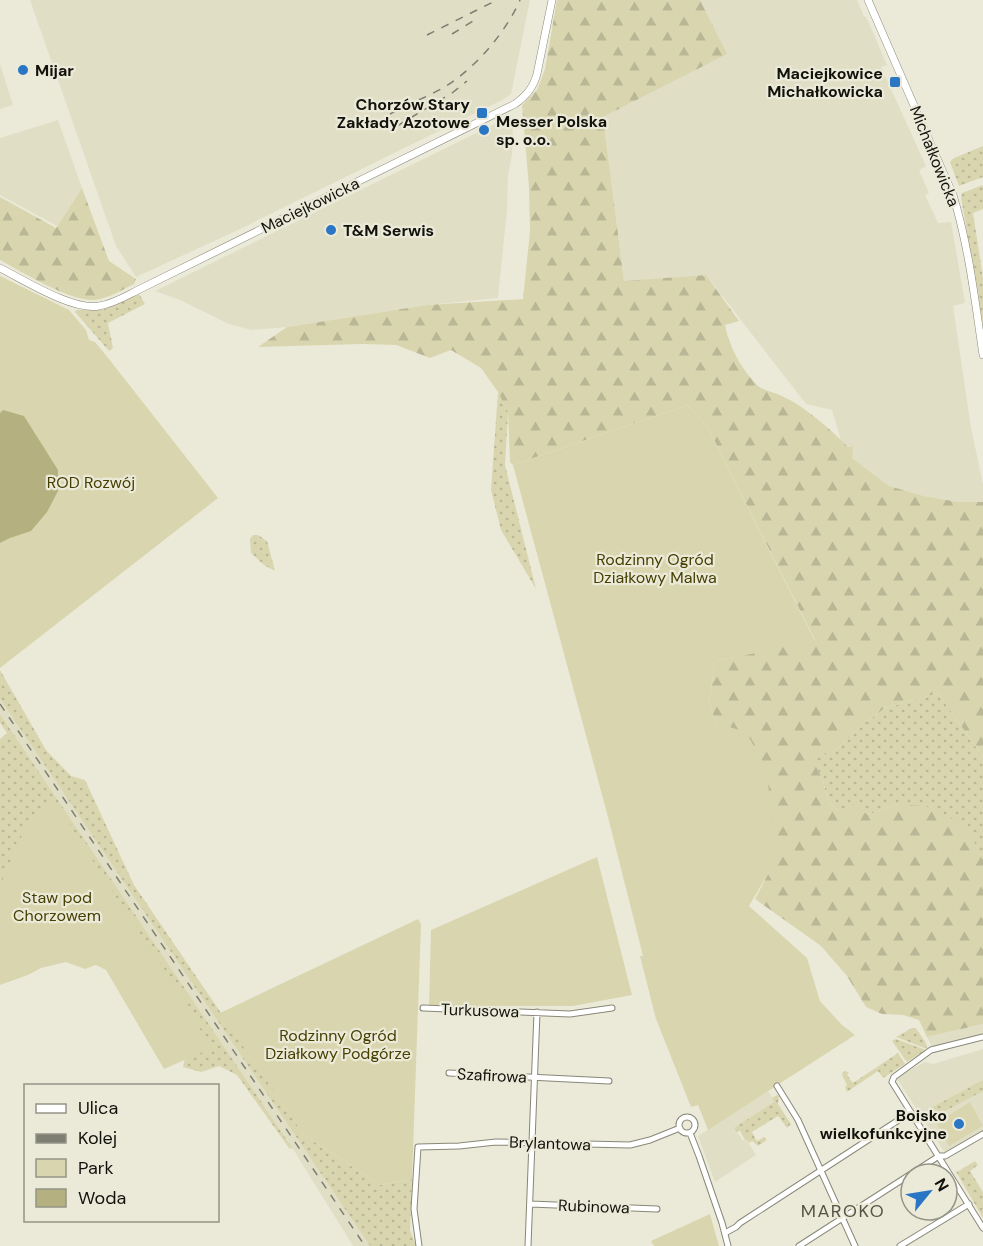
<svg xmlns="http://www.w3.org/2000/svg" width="983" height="1246" viewBox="0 0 983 1246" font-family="'DM Sans',sans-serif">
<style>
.built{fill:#e0dec5}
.grass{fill:url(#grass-dots)}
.forest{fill:url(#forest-firs)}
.green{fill:#d9d6af}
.water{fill:#b5b07f}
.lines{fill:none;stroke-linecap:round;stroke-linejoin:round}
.minor-casing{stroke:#888778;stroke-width:7}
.tertiary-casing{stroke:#888778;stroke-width:8}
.minor{stroke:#fff;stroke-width:5}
.tertiary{stroke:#fff;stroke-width:7}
.rail{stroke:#7e7e72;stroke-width:1.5;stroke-dasharray:8 8;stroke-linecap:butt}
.poi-dot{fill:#2b75c5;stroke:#ebead9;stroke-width:2}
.labels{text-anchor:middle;stroke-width:4.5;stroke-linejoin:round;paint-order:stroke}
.poi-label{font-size:16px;font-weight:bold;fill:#12120c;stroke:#ebead9;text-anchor:start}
.street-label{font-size:16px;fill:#12120c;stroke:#ebead9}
.park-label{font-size:16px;fill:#453f00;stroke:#ebead9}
.neighbourhood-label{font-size:18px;letter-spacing:1.5px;fill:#545345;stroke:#ebead9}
</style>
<defs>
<pattern id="grass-dots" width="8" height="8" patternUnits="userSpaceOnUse" patternTransform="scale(1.5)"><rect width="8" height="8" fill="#d9d6af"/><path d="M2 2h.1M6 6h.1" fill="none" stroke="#b9b795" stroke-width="1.8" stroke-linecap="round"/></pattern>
<pattern id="forest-firs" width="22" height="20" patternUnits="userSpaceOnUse" patternTransform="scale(1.5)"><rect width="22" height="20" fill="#d9d6af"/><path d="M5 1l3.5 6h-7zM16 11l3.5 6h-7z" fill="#b9b795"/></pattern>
</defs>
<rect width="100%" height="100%" fill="#ebead9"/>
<path class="built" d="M30,0H530L511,94L504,99L238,230L136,277L116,246Z
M700,0H857L864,16L866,17L869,23L887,65L881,67L926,166L919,170L929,193L925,195L938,223L951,222L965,303L953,306L971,428L983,484V502H958L924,496L889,486L852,458V446L848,447L841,440L832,410L806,404L706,275L624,282L603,117L726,54Z
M0,64L13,105L0,109Z
M509,117L513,123L512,155L508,175L507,210L498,298L427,305L287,327L251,330L229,324L180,300L155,291Z
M58,120L82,188L57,226L0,195V138Z
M0,699L215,1016L370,1246H353L293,1149L0,714Z
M983,1024V1035L933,1048L927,1037Z
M983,1049V1131L945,1153L897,1079V1077L925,1062L933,1064Z
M768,1091L775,1102L735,1128L743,1141L746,1139L756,1155L715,1182L698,1136Z"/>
<path class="grass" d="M983,146V177L959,186L950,162L954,158Z
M983,185V209L973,213L983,278V325L961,197L962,193Z
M139,294L145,304L108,323L113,348L109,351L75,312L76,310H102L113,306Z
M498,392L508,412L505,465L536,589L501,530L491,490Z
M253,535H258L267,541L275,571L264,565L251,553L250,539Z
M0,670L46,750L71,776L85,780L134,885L304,1135L380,1185L412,1179L410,1230L416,1246H370L0,699Z
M938,693L983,757V859L969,834L896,804L868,815L838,811L828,801L822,778L811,758L837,749L861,726L885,708Z
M0,714L293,1149L289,1148L237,1075L219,1066L201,1072L183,1067L185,1058L63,838L0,967V739L7,733L0,723Z
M912,1028H916L926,1043L927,1049L896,1037Z
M896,1039L926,1050L907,1062L892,1041Z
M898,1053L905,1064L883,1078L878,1071L847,1092L845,1087L847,1085L842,1075L843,1072L846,1071L849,1073L847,1075L853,1083Z
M983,1080V1091L934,1117L929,1113L927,1110Z
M777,1095L779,1096L778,1104L791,1124L787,1128L778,1116L752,1132L757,1141L764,1137L767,1140L758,1146L752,1141L749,1143L747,1140H745L740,1131L737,1132L734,1128L774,1102L772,1098Z
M975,1161L978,1165L970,1171L983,1192V1218L955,1170L957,1172Z"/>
<path class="forest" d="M557,0H700L727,54L603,117L624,281L706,275L739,321L725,325C729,346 741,369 757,385C763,391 774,392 782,396C807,408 829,428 848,447L853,446L852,458L889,486L924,496L958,502H983V757L938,693L885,708L861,726L837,749L812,758L822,778L828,801L838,811L855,805L868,815L896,804L926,806L954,820L970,834L983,859V1024L927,1037L919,1020L903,1015L882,1014L866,1007L847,976L821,946L755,899L769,872L746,733L716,723L709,703L715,661L815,640L708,428L688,405L513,465L510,462L508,412L498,392L481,368L451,350L430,358L396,345L362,344L258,347L287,327L427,305L523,299L530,231L529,187L522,105L537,90L545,69Z
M82,188L109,261L136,279L134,284C122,290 109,298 95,300C71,302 22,272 0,260V197L56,228Z"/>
<path class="green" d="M0,276L69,310L86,330L89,340L95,342L105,354L218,498L0,668Z
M688,405L708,428L815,641L715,661L709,703L716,723L746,732L767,769L773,843L769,872L749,906L807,958L820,1001L842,1025L855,1035L708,1130L698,1105L691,1107L656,1019L640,956H643L608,817L513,465Z
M54,800L114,894L201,1024L204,1030L198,1027L212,1048L164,1069L106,970L96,965L85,969L66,962L41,968L28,975L0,985V886L19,841L27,827Z
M597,857L632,995L573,1006H429L431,930Z
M418,919L421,924L412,1179L380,1185L304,1135L220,1013Z
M970,1102L983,1126L949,1146L936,1123Z
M710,1214L719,1246H654L651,1241Z"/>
<path class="water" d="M3,410L24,416L58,470V491L47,512L31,531L10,538L0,543V413Z"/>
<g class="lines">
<defs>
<path id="minor" d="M423,1008L570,1014L612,1008
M983,1037L931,1050L894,1077L892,1082L983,1228
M449,1073L609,1081
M777,1086L798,1120L855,1246
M679 1125a8 8 0 1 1 16 0a8 8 0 1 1-16 0Z
M690,1133L699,1156L722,1223L728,1246
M530,1204L657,1209
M725,1233L736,1227L740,1223L911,1112
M419,1246L414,1209L418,1147L459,1146L496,1142L630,1145L650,1140L680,1128
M528,1246L537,1012
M799,1246L939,1156H945L983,1134
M900,1246L969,1204"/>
<path id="tertiary" d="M868,0L953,195C969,247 975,301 983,355
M0,268C24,280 73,311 99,306C113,304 126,296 138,290L515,104C527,95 533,88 537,74L552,0"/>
</defs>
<use href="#minor" class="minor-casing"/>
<use href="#tertiary" class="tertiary-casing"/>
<use href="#minor" class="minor"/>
<use href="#tertiary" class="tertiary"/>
<path class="rail" d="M452,34L473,21
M427,35L497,0
M390,114C407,105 424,98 441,89C473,71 505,34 520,0
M397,126L452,93L467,81
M0,704L365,1246"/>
</g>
<g class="poi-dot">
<circle cx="23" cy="70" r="6"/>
<rect x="889" y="76" width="12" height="12" rx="3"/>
<rect x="476" y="107" width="12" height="12" rx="3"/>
<circle cx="484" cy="130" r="6"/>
<circle cx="331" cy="230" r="6"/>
<circle cx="959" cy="1124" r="6"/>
</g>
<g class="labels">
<g class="poi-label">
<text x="35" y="76">Mijar</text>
<text x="883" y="79" text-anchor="end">Maciejkowice<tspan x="883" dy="18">Michałkowicka</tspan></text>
<text x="470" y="110" text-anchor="end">Chorzów Stary<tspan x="470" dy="18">Zakłady Azotowe</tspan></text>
<text x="496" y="127">Messer Polska<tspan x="496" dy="18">sp. o.o.</tspan></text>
<text x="343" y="236">T&amp;M Serwis</text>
<text x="947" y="1121" text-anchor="end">Boisko<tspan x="947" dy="18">wielkofunkcyjne</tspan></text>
</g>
<g class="street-label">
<text transform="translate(935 156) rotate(68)" y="6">Michałkowicka</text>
<text transform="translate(310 205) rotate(-26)" y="6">Maciejkowicka</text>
<text transform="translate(480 1010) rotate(2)" y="6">Turkusowa</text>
<text transform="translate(492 1075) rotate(3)" y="6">Szafirowa</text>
<text transform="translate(550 1143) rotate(2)" y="6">Brylantowa</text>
<text transform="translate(594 1206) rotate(2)" y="6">Rubinowa</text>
</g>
<g class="park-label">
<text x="91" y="488">ROD Rozwój</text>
<text x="655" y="565">Rodzinny Ogród<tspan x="655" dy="18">Działkowy Malwa</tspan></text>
<text x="57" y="903">Staw pod<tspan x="57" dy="18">Chorzowem</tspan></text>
<text x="338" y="1041">Rodzinny Ogród<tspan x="338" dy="18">Działkowy Podgórze</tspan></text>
</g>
<g class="neighbourhood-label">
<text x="843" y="1217">MAROKO</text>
</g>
</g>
<rect x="24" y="1084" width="195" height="138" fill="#ebead9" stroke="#949487" stroke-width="1.5"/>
<rect x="36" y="1104" width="30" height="9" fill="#ffffff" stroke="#949487" stroke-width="1.5"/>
<text x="78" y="1114" font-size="18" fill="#12120c">Ulica</text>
<rect x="36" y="1134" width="30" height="9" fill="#7e7e72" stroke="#949487" stroke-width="1.5"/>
<text x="78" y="1144" font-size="18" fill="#12120c">Kolej</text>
<rect x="36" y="1159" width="30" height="18" fill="#d9d6af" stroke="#949487" stroke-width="1.5"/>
<text x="78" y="1174" font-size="18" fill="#12120c">Park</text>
<rect x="36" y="1189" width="30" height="18" fill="#b5b07f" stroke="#949487" stroke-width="1.5"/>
<text x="78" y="1204" font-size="18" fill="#12120c">Woda</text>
<g transform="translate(929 1192) rotate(60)"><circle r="28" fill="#ebead9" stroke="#949487" stroke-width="1.5"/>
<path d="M0-4.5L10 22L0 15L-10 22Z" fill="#2b75c5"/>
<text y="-9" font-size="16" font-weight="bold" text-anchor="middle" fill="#12120c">N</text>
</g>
</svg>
